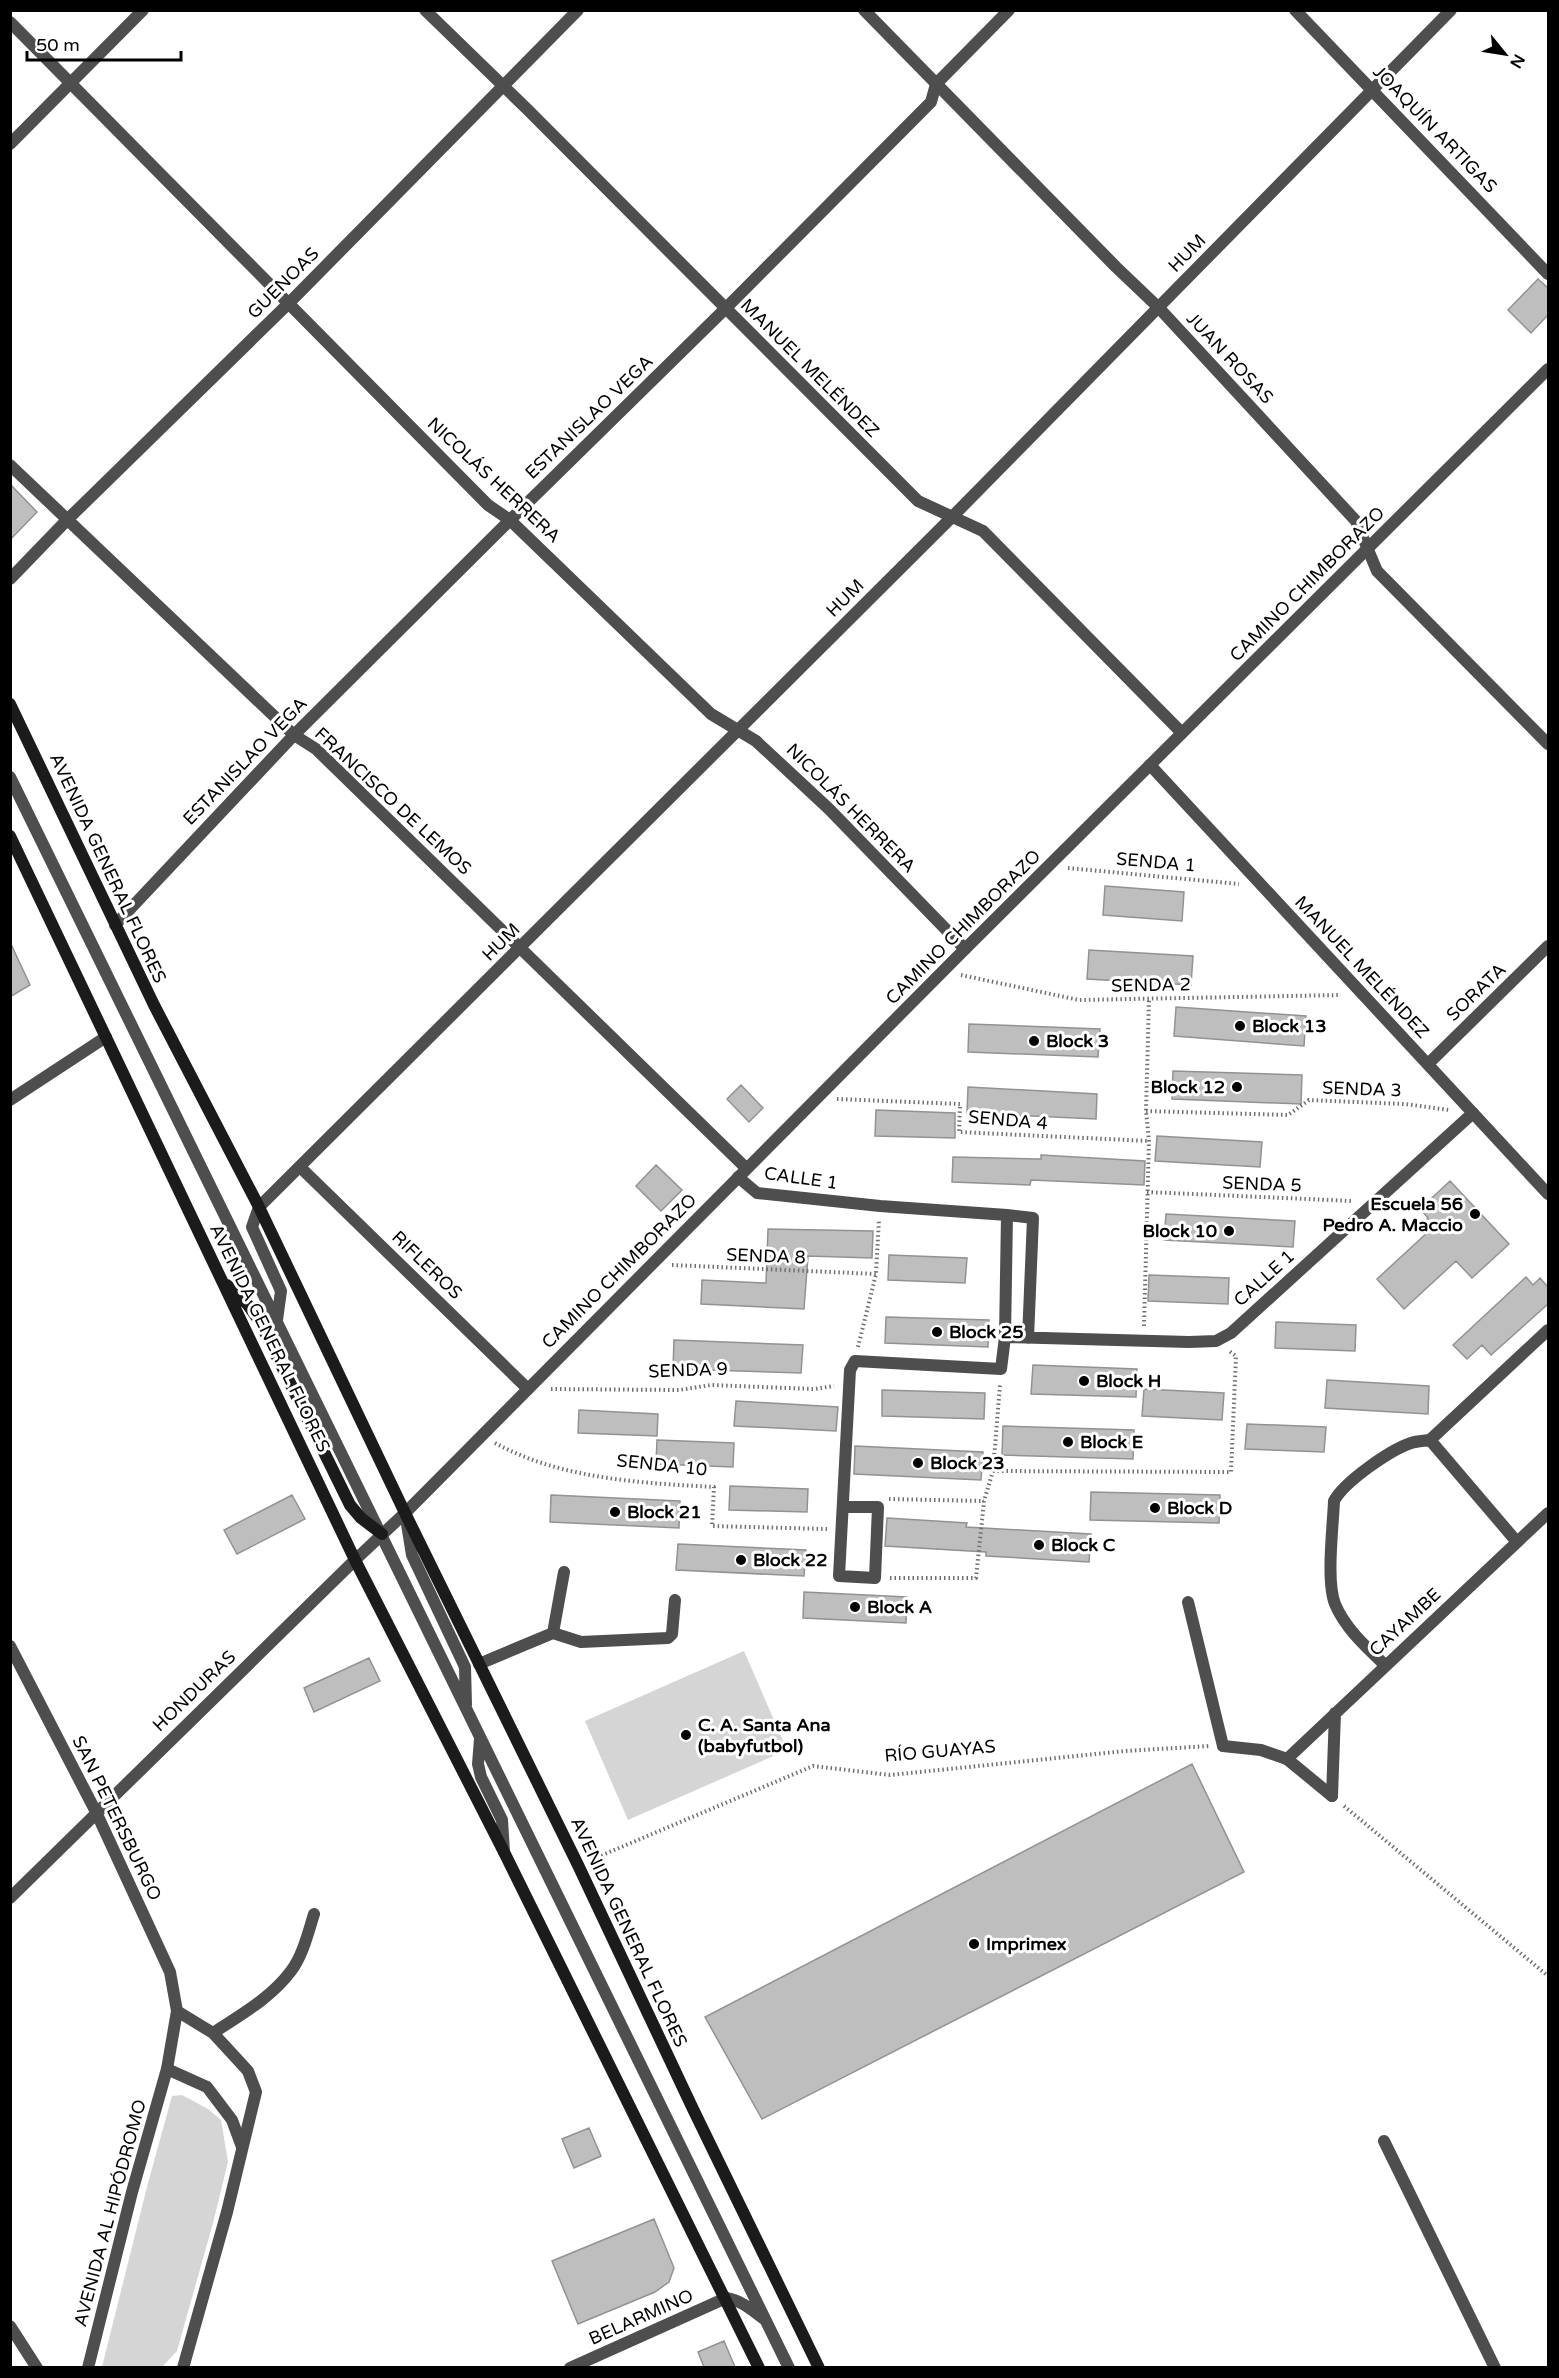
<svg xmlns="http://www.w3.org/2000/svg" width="1559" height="2378" viewBox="0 0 1559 2378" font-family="'Varela Round',sans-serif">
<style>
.green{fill:#d5d5d5}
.building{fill:#bebebe;stroke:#929292;stroke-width:1.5}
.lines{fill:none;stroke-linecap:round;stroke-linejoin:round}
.path{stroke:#707070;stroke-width:4;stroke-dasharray:1.5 3;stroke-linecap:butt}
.service{stroke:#4e4e4e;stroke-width:12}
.minor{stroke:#4e4e4e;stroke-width:12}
.tertiary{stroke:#4e4e4e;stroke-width:12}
.secondary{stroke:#1b1b1b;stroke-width:12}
.poi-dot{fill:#000;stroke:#fff;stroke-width:2}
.labels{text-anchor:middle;stroke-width:6;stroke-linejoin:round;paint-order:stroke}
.street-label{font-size:18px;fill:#000;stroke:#fff}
.poi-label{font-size:18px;font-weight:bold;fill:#000;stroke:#fff;text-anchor:start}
</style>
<rect width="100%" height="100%" fill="#fff"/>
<path class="green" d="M744,1651L787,1750L628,1820L585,1721Z
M182,2095L208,2109L221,2120L228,2162L213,2223L177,2351L162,2367H102L148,2183L172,2096Z"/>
<path class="building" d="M1538,279L1548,288V315L1531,333L1508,310Z
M10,484L37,512L10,540Z
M1105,886L1184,892L1182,921L1103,915Z
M10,942L30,985L10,997Z
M1089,950L1193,956L1191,985L1087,979Z
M1176,1007L1306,1016L1304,1046L1174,1036Z
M969,1024L1100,1029L1098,1057L968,1052Z
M1173,1071L1302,1075L1301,1104L1172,1099Z
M741,1085L763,1108L749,1122L727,1099Z
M968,1087L1097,1094L1096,1119L967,1113Z
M876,1110L955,1113V1138L875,1136Z
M1157,1136L1262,1142L1260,1167L1155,1161Z
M1041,1155L1145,1161L1144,1185L1031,1180L1030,1185L952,1182L953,1157L1041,1159Z
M656,1165L682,1190L661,1211L636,1186Z
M1450,1181L1509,1244L1472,1278L1456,1261L1404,1309L1377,1279L1429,1231L1422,1224L1428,1218L1420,1209Z
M1166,1214L1295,1221L1293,1247L1164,1240Z
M768,1229L873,1231L872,1258L808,1256L804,1309L701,1304L702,1280L766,1283Z
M889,1255L967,1258L965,1283L888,1280Z
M1149,1275L1229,1278L1228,1304L1148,1301Z
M1526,1277L1533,1285L1540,1278L1548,1287V1304L1491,1355L1482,1345L1467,1359L1453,1345Z
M886,1317L989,1320L988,1347L885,1343Z
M1276,1322L1356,1325L1355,1351L1275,1348Z
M674,1340L803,1345L801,1373L673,1369Z
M1033,1365L1137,1369L1136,1397L1031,1394Z
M1327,1380L1429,1386L1428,1414L1325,1408Z
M1144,1389L1224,1393L1222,1420L1142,1416Z
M882,1390L985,1393L984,1419L882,1416Z
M736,1401L838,1407L836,1431L734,1426Z
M579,1410L658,1414L657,1436L578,1433Z
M1247,1424L1326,1427L1324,1452L1245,1449Z
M1003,1426L1134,1430L1133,1459L1002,1455Z
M657,1440L734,1443L733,1467L656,1464Z
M855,1446L983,1452L981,1480L854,1474Z
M730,1486L808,1489L807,1512L729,1510Z
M1091,1492L1220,1495L1219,1523L1090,1520Z
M292,1495L305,1519L237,1554L224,1530Z
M551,1495L680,1501L679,1528L550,1522Z
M887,1518L967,1523L966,1527L1091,1534L1089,1562L986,1556V1552L885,1546Z
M678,1544L806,1550L804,1576L676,1570Z
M804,1592L907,1597L906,1623L803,1618Z
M369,1658L380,1681L314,1712L304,1688Z
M1192,1764L1244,1872L762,2119L705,2017Z
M589,2128L601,2156L574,2168L562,2139Z
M654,2219L674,2268L669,2282L655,2292L578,2324L552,2261Z
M724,2341L735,2367H704L698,2352Z"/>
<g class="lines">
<path class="path" d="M1068,868L1239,884
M961,975L1079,1000L1341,995
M837,1099L960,1104L959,1132L1149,1141
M1146,1111L1288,1115L1309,1100L1405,1104L1449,1110
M1147,1192L1353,1201
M672,1265L876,1274
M1144,1326L1149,1141L1146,1111L1149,999
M858,1347L876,1274L879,1219
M551,1389L679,1390L711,1385L814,1389L834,1386
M495,1443C561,1479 640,1483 714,1487L712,1526L827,1529
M993,1471L1231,1472L1236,1356L1229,1351
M889,1499L984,1501
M890,1578H976L984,1501L993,1471L1000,1385
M1344,1806L1548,1976
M593,1859L813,1766L890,1775L1125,1751L1209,1746"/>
<path class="service" d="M10,777L789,2368
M738,1177L757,1193L880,1206L1007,1215L1005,1337L1189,1342L1216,1341L1231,1333L1473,1113
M259,1207L252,1227L281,1291L277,1320
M1007,1215L1033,1218L1028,1338
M843,1507H878L875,1578L839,1576L850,1370L855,1361L1001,1369L1005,1337
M406,1518L412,1555L465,1667L466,1705
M1517,1542L1430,1440L1548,1330
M1188,1602L1223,1746
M553,1633L581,1642L668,1638L672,1634L675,1600
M479,1664L553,1633L564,1572
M1385,1665C1366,1647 1345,1628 1335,1604C1326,1581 1333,1527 1334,1501C1344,1482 1390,1450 1411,1443C1417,1441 1424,1441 1430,1440
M480,1739L478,1764L481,1777L502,1820L504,1852
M1287,1759L1332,1796
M167,2069L207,2087L232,2120L242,2147
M1384,2141L1495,2368
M726,2298C741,2300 752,2310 764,2319"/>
<path class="minor" d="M425,10L527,109L918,501L983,531L1182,733
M864,10L1116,267L1159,308L1356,521L1377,571L1548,744
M1295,10L1548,274
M10,22L488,505L510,520L711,714L756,741L829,809L965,949
M10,144L143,10
M10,465L294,735L316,749L746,1168
M10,579L67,520L289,303L578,10
M1150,765L1548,1194
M115,925L294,735L510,520L725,309L931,102L936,84L1009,10
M1428,1064L1548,946
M10,1100L106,1037
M300,1167L528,1389
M259,1207L952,517L1451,10
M10,1646L96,1812L170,1972L177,2011L167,2069L132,2192L88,2368
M1223,1746L1261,1750L1287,1759L1548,1513
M1332,1796L1335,1713
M10,1898L355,1560
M177,2011L213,2033L248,2071L256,2092L227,2212L183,2368
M213,2033C240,2015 271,1998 291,1971C303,1955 308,1933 314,1914
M10,2326L37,2368
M570,2368L726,2298"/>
<path class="tertiary" d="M355,1560L405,1513L965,949L1548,369"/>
<path class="secondary" d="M10,704L154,1005L259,1207L405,1513L578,1865L693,2109L819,2368
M10,836L355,1560L504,1852L759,2368
M227,1285L248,1305L260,1322L350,1505L361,1518L382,1534"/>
</g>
<g class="poi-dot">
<circle cx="1240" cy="1026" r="6"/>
<circle cx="1034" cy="1041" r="6"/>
<circle cx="1237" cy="1087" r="6"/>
<circle cx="1475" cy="1214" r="6"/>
<circle cx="1229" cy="1231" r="6"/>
<circle cx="937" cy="1332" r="6"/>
<circle cx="1084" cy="1381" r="6"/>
<circle cx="1068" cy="1442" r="6"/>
<circle cx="918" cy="1463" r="6"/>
<circle cx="1155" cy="1508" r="6"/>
<circle cx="615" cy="1512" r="6"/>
<circle cx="1039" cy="1545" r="6"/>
<circle cx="741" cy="1560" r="6"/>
<circle cx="855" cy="1607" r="6"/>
<circle cx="686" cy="1735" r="6"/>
<circle cx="974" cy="1944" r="6"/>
</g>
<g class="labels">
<g class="street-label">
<text transform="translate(1435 129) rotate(46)" y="6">JOAQUÍN ARTIGAS</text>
<text transform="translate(1187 253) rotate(-46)" y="6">HUM</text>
<text transform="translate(283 283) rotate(-45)" y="6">GUENOAS</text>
<text transform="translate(1230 358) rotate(47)" y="6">JUAN ROSAS</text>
<text transform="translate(810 368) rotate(45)" y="6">MANUEL MELÉNDEZ</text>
<text transform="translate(589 417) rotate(-44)" y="6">ESTANISLAO VEGA</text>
<text transform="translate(494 480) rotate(43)" y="6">NICOLÁS HERRERA</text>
<text transform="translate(1307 584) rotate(-45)" y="6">CAMINO CHIMBORAZO</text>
<text transform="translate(845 598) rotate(-45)" y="6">HUM</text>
<text transform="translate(245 761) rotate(-46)" y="6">ESTANISLAO VEGA</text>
<text transform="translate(393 801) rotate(43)" y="6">FRANCISCO DE LEMOS</text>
<text transform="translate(851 808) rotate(45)" y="6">NICOLÁS HERRERA</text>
<text transform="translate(1156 862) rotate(5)" y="6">SENDA 1</text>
<text transform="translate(108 868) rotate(65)" y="6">AVENIDA GENERAL FLORES</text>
<text transform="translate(963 927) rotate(-45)" y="6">CAMINO CHIMBORAZO</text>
<text transform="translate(501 942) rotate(-45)" y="6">HUM</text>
<text transform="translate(1362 967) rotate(47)" y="6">MANUEL MELÉNDEZ</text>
<text transform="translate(1151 985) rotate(-1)" y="6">SENDA 2</text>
<text transform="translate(1476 992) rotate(-44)" y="6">SORATA</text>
<text transform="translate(1362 1089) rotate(2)" y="6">SENDA 3</text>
<text transform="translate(1008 1120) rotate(5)" y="6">SENDA 4</text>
<text transform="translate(801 1178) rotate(8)" y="6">CALLE 1</text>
<text transform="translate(1262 1184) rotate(2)" y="6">SENDA 5</text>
<text transform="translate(766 1256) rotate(2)" y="6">SENDA 8</text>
<text transform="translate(427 1265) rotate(44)" y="6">RIFLEROS</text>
<text transform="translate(619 1271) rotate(-45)" y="6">CAMINO CHIMBORAZO</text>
<text transform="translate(1264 1278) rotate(-42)" y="6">CALLE 1</text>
<text transform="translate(270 1338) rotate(64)" y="6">AVENIDA GENERAL FLORES</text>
<text transform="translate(688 1370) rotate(-2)" y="6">SENDA 9</text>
<text transform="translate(662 1465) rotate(6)" y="6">SENDA 10</text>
<text transform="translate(1405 1622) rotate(-43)" y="6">CAYAMBE</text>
<text transform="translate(194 1691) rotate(-44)" y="6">HONDURAS</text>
<text transform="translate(940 1751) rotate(-5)" y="6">RÍO GUAYAS</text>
<text transform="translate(117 1818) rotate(64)" y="6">SAN PETERSBURGO</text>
<text transform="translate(629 1932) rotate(65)" y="6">AVENIDA GENERAL FLORES</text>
<text transform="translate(110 2213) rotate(-75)" y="6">AVENIDA AL HIPÓDROMO</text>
<text transform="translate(641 2317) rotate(-24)" y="6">BELARMINO</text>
</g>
<g class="poi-label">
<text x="1252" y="1032">Block 13</text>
<text x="1046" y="1047">Block 3</text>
<text x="1225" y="1093" text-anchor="end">Block 12</text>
<text x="1463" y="1210" text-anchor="end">Escuela 56<tspan x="1463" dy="21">Pedro A. Maccio</tspan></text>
<text x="1217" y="1237" text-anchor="end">Block 10</text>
<text x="949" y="1338">Block 25</text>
<text x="1096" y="1387">Block H</text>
<text x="1080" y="1448">Block E</text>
<text x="930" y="1469">Block 23</text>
<text x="1167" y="1514">Block D</text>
<text x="627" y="1518">Block 21</text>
<text x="1051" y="1551">Block C</text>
<text x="753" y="1566">Block 22</text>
<text x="867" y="1613">Block A</text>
<text x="698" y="1731">C. A. Santa Ana<tspan x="698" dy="21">(babyfutbol)</tspan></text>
<text x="986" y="1950">Imprimex</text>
</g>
</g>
<rect width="1559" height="2378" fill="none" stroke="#000000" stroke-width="24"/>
<g transform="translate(1505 54) rotate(120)" stroke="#ffffff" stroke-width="4.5" paint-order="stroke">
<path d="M0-4.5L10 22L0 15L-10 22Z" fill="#000000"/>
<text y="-9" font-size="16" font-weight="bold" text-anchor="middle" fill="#000000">N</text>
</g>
<path d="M27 51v9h154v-9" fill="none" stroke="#000000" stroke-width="3"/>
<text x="36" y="51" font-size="18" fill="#000000" stroke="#ffffff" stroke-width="4.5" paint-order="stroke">50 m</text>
</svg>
